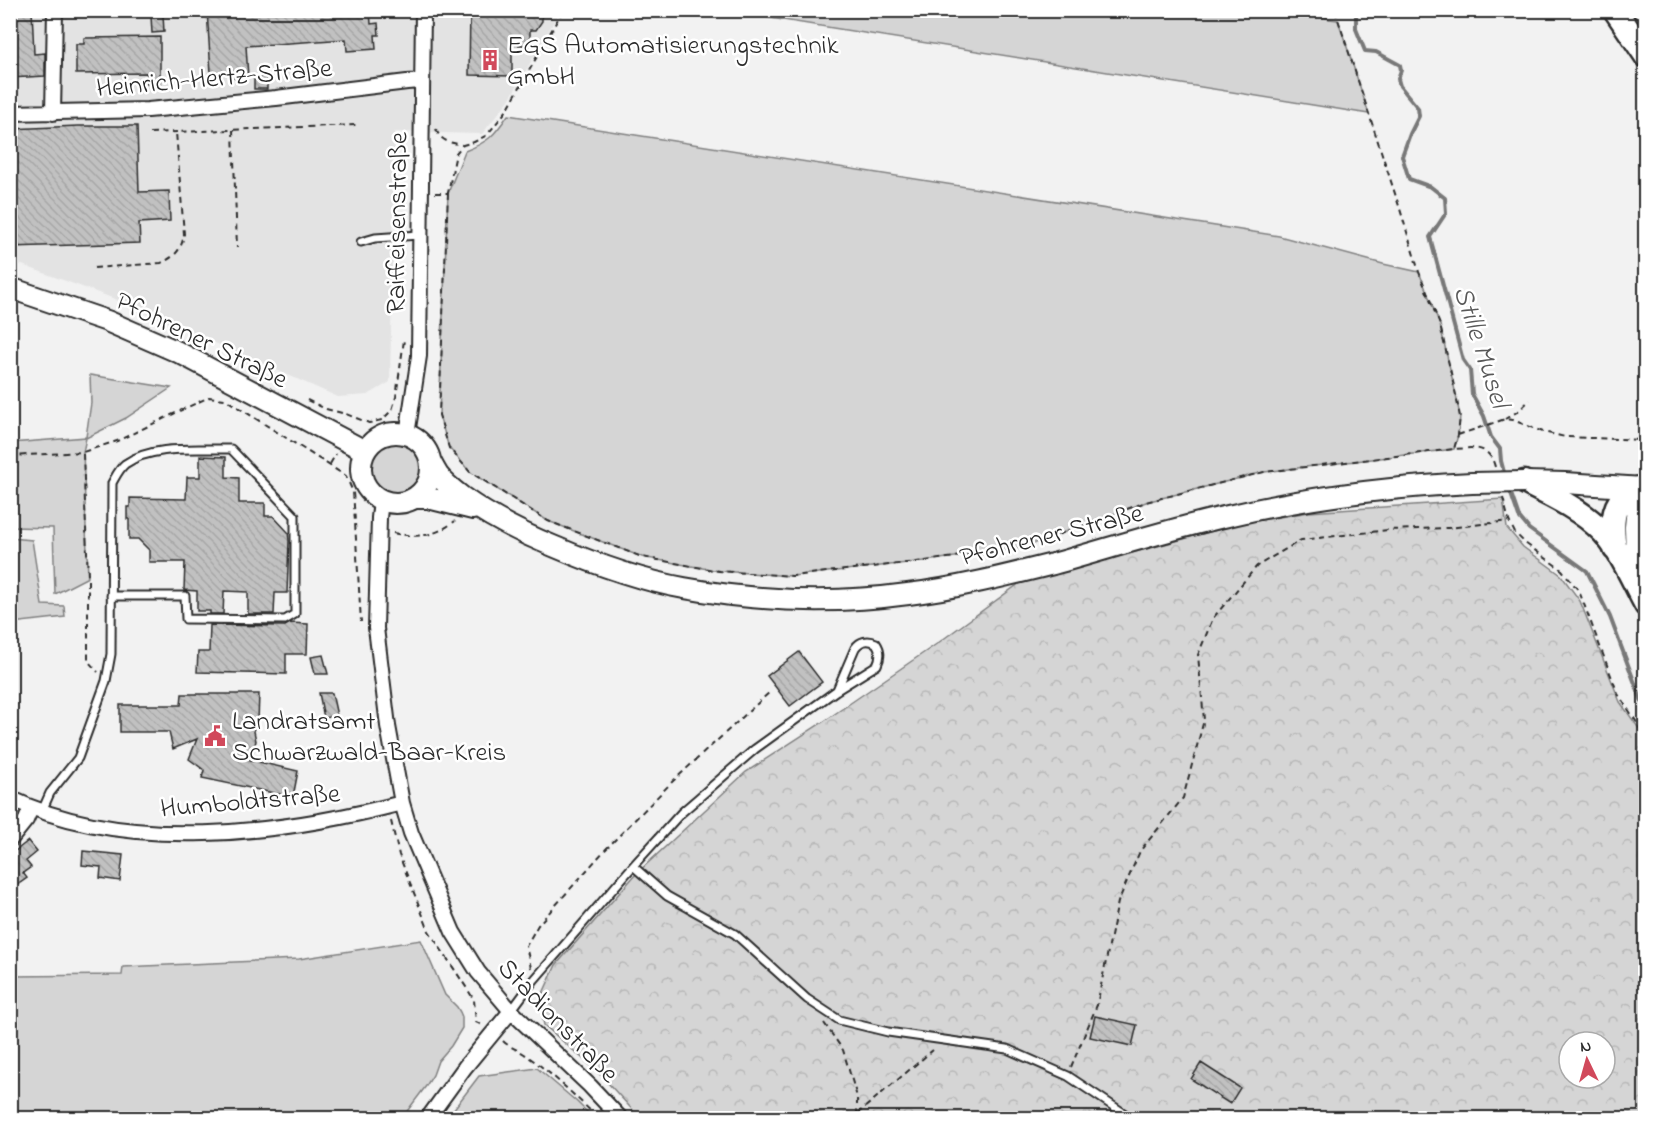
<svg xmlns="http://www.w3.org/2000/svg" width="1656" height="1129" viewBox="0 0 1656 1129" font-family="'Indie Flower',sans-serif">
<style>
.built{fill:#e3e3e3}
.grass{fill:#d5d5d5;stroke:#808080;stroke-width:1.5}
.park{fill:url(#park-crowns);stroke:#808080;stroke-width:1.5;fill-rule:evenodd}
.lines{fill:none;stroke-linecap:round;stroke-linejoin:round}
.stream{stroke:#787878;stroke-width:4}
.building{fill:url(#building-back-hatch);stroke:#2b2b2b;stroke-width:1.5}
.service-casing{stroke:#2b2b2b;stroke-width:11}
.minor-casing{stroke:#2b2b2b;stroke-width:18}
.secondary-casing{stroke:#2b2b2b;stroke-width:24}
.trunk-casing{stroke:#2b2b2b;stroke-width:27}
.path{stroke:#2b2b2b;stroke-width:2;stroke-dasharray:6 4.5;stroke-linecap:butt}
.service{stroke:#fff;stroke-width:7}
.minor{stroke:#fff;stroke-width:14}
.secondary{stroke:#fff;stroke-width:20}
.trunk{stroke:#fff;stroke-width:22}
.secondary-bridge-casing{stroke:#2b2b2b;stroke-width:24;stroke-linecap:butt}
.secondary-bridge{stroke:#fff;stroke-width:20}
.labels{text-anchor:middle;stroke-width:5;stroke-linejoin:round;paint-order:stroke}
.poi-label{font-size:27px;fill:#2b2b2b;stroke:#fff;text-anchor:start}
.street-label{font-size:27px;fill:#2b2b2b;stroke:#fff}
.water-label{font-size:28px;font-style:italic;fill:#585858;stroke:#fff}
</style>
<defs>
<pattern id="park-crowns" width="20" height="18" patternUnits="userSpaceOnUse" patternTransform="scale(1.5)"><rect width="20" height="18" fill="#d5d5d5"/><path d="M2 6a3 3 0 1 1 6 0M12 15a3 3 0 1 1 6 0" fill="none" stroke="#b7b7b7"/></pattern>
<pattern id="building-back-hatch" width="6" height="6" patternUnits="userSpaceOnUse" patternTransform="scale(1.5)"><rect width="6" height="6" fill="#c1c1c1"/><path d="M-1 5l2 2M0 0l6 6M5-1l2 2" fill="none" stroke="#a6a6a6"/></pattern>
</defs>
<rect width="100%" height="100%" fill="#f2f2f2"/>
<filter id="ink" filterUnits="userSpaceOnUse"><feTurbulence type="fractalNoise" baseFrequency=".0167" numOctaves="2"/><feDisplacementMap in="SourceGraphic" scale="12" xChannelSelector="R" yChannelSelector="G"/><feConvolveMatrix kernelMatrix="1 2 1 2 8 2 1 2 1" color-interpolation-filters="sRGB"/></filter>
<g filter="url(#ink)">
<path class="built" d="M11,11H560L509,100L482,134L395,132L390,382L368,395L338,397L115,299L22,265L11,263Z"/>
<path class="grass" d="M727,11H1311L1329,19L1338,20L1369,114Z
M508,115L1279,236L1383,264L1419,272L1440,325L1456,395L1460,417L1458,435L1454,449L1264,472L1146,502L1022,548L925,561L792,576L719,571L642,557L548,521L470,472L449,448L439,415L448,193L465,151C488,142 494,136 508,115Z
M90,375L171,388L126,418L86,438L83,452L88,577L55,594L53,528L11,527V443L86,437L91,403Z
M366 468a30 30 0 1 1 60 0a30 30 0 1 1-60 0Z
M11,538L32,540L42,605L64,606L65,617L12,623Z
M421,940L445,995L457,1007L460,1012L462,1017V1028L451,1046L438,1061L433,1075L426,1086L402,1118H11V976L122,975L123,967L299,959Z
M537,1068L577,1102L593,1118H447L479,1076Z"/>
<path class="park" d="M1503,499L1507,528L1523,547L1561,575L1580,601L1620,702L1645,737V1118H640L596,1070L544,1025L539,1002L556,965L636,874L746,772L820,724L938,643L1020,583L1243,523L1309,512ZM1569,1042H1605V1078H1569Z"/>
<g class="lines">
<path class="stream" d="M1360,10L1356,16V29L1365,51L1376,52L1400,65L1401,70L1398,79L1400,86L1418,108L1419,116L1410,134L1402,156L1409,179L1431,187L1445,198L1446,213L1430,237L1463,360L1470,370L1472,394L1484,416L1491,437L1500,449L1501,461L1505,476
M1509,488L1519,517L1529,529L1587,571L1610,617L1642,702L1646,707"/>
</g>
<path class="building" d="M10,10H32L34,54L45,53V76L10,78Z
M207,10H370L371,24L378,23L379,35H375L376,49L347,51L346,39L246,46L248,77L234,78V72L211,73Z
M470,10H542V21L536,30H530V45H512V76L469,75Z
M163,15L164,32L152,33L151,16Z
M160,37V84H147V73L76,74V44H84V38Z
M267,76V89H254V77Z
M78,126H137L139,192L169,191L170,221L139,223L140,243L10,247V129Z
M200,456L226,457V477L239,478V503H265V516H273L288,532L289,541L287,593H275L274,614H248V592L224,591L223,614H210V611H197V591L184,590L185,562H149V550L138,539H129V519H127V507H130V498L186,499L187,477H200Z
M290,623L308,624L307,654H286V674L197,672L198,652H209L210,625L285,626Z
M799,652L822,682L790,706L767,676Z
M323,655L328,674H315L311,657Z
M319,693H332L337,716L324,718Z
M182,694H259L258,721H252L256,741L250,760L298,771L293,797L202,778L204,770L189,759L197,739L173,749L169,732H120V705H181Z
M28,841L37,852L26,861L31,867L23,873L27,878L10,890V855Z
M83,851L123,855L120,881L100,878L101,867L82,865Z
M1095,1016L1137,1025L1132,1046L1090,1037Z
M1201,1063L1240,1088L1230,1104L1191,1079Z"/>
<g class="lines">
<defs>
<path id="service" d="M361,242L375,238L419,235
M42,811L50,793L78,758L106,681L111,654L112,483C116,476 119,469 125,464C152,444 199,450 231,449L295,516V614L285,620L186,619L185,596H111
M633,866L667,896L735,934L807,999L839,1020L888,1032L1007,1049L1068,1076L1131,1118
M511,1011L534,980L633,866L681,813L755,749L837,690L877,665C881,657 881,650 876,643C868,639 860,641 855,648L837,690"/>
<path id="minor" d="M10,113L148,110L276,98L407,82L422,81
M53,113L55,10
M407,435L419,356L423,10
M381,500L379,518L376,628L388,726L402,803L411,833L453,932L478,972L511,1011L590,1086L620,1118
M10,798C126,854 282,834 402,803
M10,840L26,820L31,808
M428,1118L465,1067L511,1011"/>
<path id="secondary" d="M10,288L107,321L178,352L365,451
M361 468a35 35 0 1 1 70 0a35 35 0 1 1-70 0Z
M430,460C432,465 435,470 438,475C444,483 453,490 462,497C490,517 521,533 553,546C595,564 639,580 684,588C756,601 835,604 908,594C957,588 1005,576 1053,564C1111,548 1169,529 1228,516C1308,497 1389,487 1472,483
M1525,482L1565,483L1643,488
M414,498H428L473,509"/>
<path id="trunk" d="M1615,10L1646,56
M1524,482C1552,496 1582,510 1603,532C1620,550 1634,583 1646,605
M1640,488L1636,527L1637,553L1644,590
M1615,549C1613,533 1610,511 1623,497C1627,493 1635,491 1640,488"/>
</defs>
<use href="#service" class="service-casing"/>
<use href="#minor" class="minor-casing"/>
<use href="#secondary" class="secondary-casing"/>
<use href="#trunk" class="trunk-casing"/>
<path class="path" d="M1335,10L1400,209L1419,272L1440,325L1456,395L1460,417L1458,435L1454,449
M436,129C441,142 449,142 462,145
M233,130L237,248
M150,133L357,125
M435,193H448L456,153L463,145L474,142L487,135L507,110L563,10
M448,193L439,415L449,448L470,472L548,521L642,557L719,571L792,576L925,561L1022,548L1146,502L1264,472L1454,449C1473,448 1489,444 1495,467
M94,268L161,263C175,257 182,249 184,234L176,132
M307,400L326,409L346,414L369,423L382,420L392,410L396,397L404,340
M1505,419L1517,412L1530,400
M1458,435L1505,419L1513,420L1543,432L1565,437L1646,440
M83,454L88,577V661L98,672
M10,456L83,452L117,441L209,397L225,399L346,476L353,492L354,506L361,622
M330,464L336,454
M1503,498L1509,521L1515,533L1525,543L1562,570L1579,591L1618,694L1646,736
M393,533C417,538 435,537 455,521
M391,821L399,855L429,931L468,990L474,1000L476,1022L482,1025
M531,968L526,946L538,925L604,851L673,781L771,691
M824,1023L843,1050L857,1097V1118
M503,1041C510,1048 520,1050 527,1056C553,1074 576,1097 598,1118
M1071,1067L1097,1005L1118,902L1140,851L1183,798L1204,720L1198,655L1213,618L1257,566L1301,540L1388,530L1448,528L1509,521
M857,1114L933,1050"/>
<use href="#service" class="service"/>
<use href="#minor" class="minor"/>
<use href="#secondary" class="secondary"/>
<use href="#trunk" class="trunk"/>
<defs>
<path id="secondary-bridge" d="M1472,483L1524,482"/>
</defs>
<use href="#secondary-bridge" class="secondary-bridge-casing"/>
<use href="#secondary-bridge" class="secondary-bridge"/>
</g>
</g>
<defs>
<symbol id="building-bare" viewBox="-9 -9 18 18"><path d="M-4-6H4V6H1V3H-1V6H-4ZM-2.5-4.3h1.7v1.8h-1.7ZM.8-4.3h1.7v1.8H.8ZM-2.5-1h1.7V.8h-1.7ZM.8-1h1.7V.8H.8Z" fill="#d1495b" stroke="#fff" stroke-width="2.5" paint-order="stroke"/></symbol>
<symbol id="civic-bare" viewBox="-9 -9 18 18"><path d="M-.6-6.5H3V-4.5H.6V-3L4-1V1h2V6H-6V1h2V-1L-.6-3ZM-1.2 2.5V6h2.4V2.5Z" fill="#d1495b" stroke="#fff" stroke-width="2.5" paint-order="stroke"/></symbol>
</defs>
<g fill-rule="evenodd">
<use href="#building-bare" x="475" y="45" width="30" height="30"/>
<use href="#civic-bare" x="200" y="721" width="30" height="30"/>
</g>
<g class="labels">
<g class="poi-label">
<text x="507" y="53">EGS Automatisierungstechnik<tspan x="507" dy="31">GmbH</tspan></text>
<text x="232" y="729">Landratsamt<tspan x="232" dy="31">Schwarzwald-Baar-Kreis</tspan></text>
</g>
<g class="street-label">
<text transform="translate(214 77) rotate(-5)" y="9">Heinrich-Hertz-Straße</text>
<text transform="translate(396 223) rotate(-89)" y="9">Raiffeisenstraße</text>
<text transform="translate(202 339) rotate(26)" y="9">Pfohrener Straße</text>
<text transform="translate(1051 534) rotate(-14)" y="9">Pfohrener Straße</text>
<text transform="translate(250 800) rotate(-5)" y="9">Humboldtstraße</text>
<text transform="translate(559 1020) rotate(46)" y="9">Stadionstraße</text>
</g>
<g class="water-label">
<text transform="translate(1483 346) rotate(72)" y="10">Stille Musel</text>
</g>
</g>
<rect width="1656" height="1129" fill="none" stroke="#fff" stroke-width="36"/>
<rect x="18" y="18" width="1620" height="1093" fill="none" stroke="#2b2b2b" stroke-width="2" filter="url(#ink)"/>
<g transform="translate(1587 1060) rotate(355)"><circle r="28" fill="#ffffff" stroke="#aaaaaa" stroke-width="1.5"/>
<path d="M0-4.5L10 22L0 15L-10 22Z" fill="#d1495b"/>
<text y="-9" font-size="16" font-weight="bold" text-anchor="middle" fill="#2b2b2b">N</text>
</g>
</svg>
